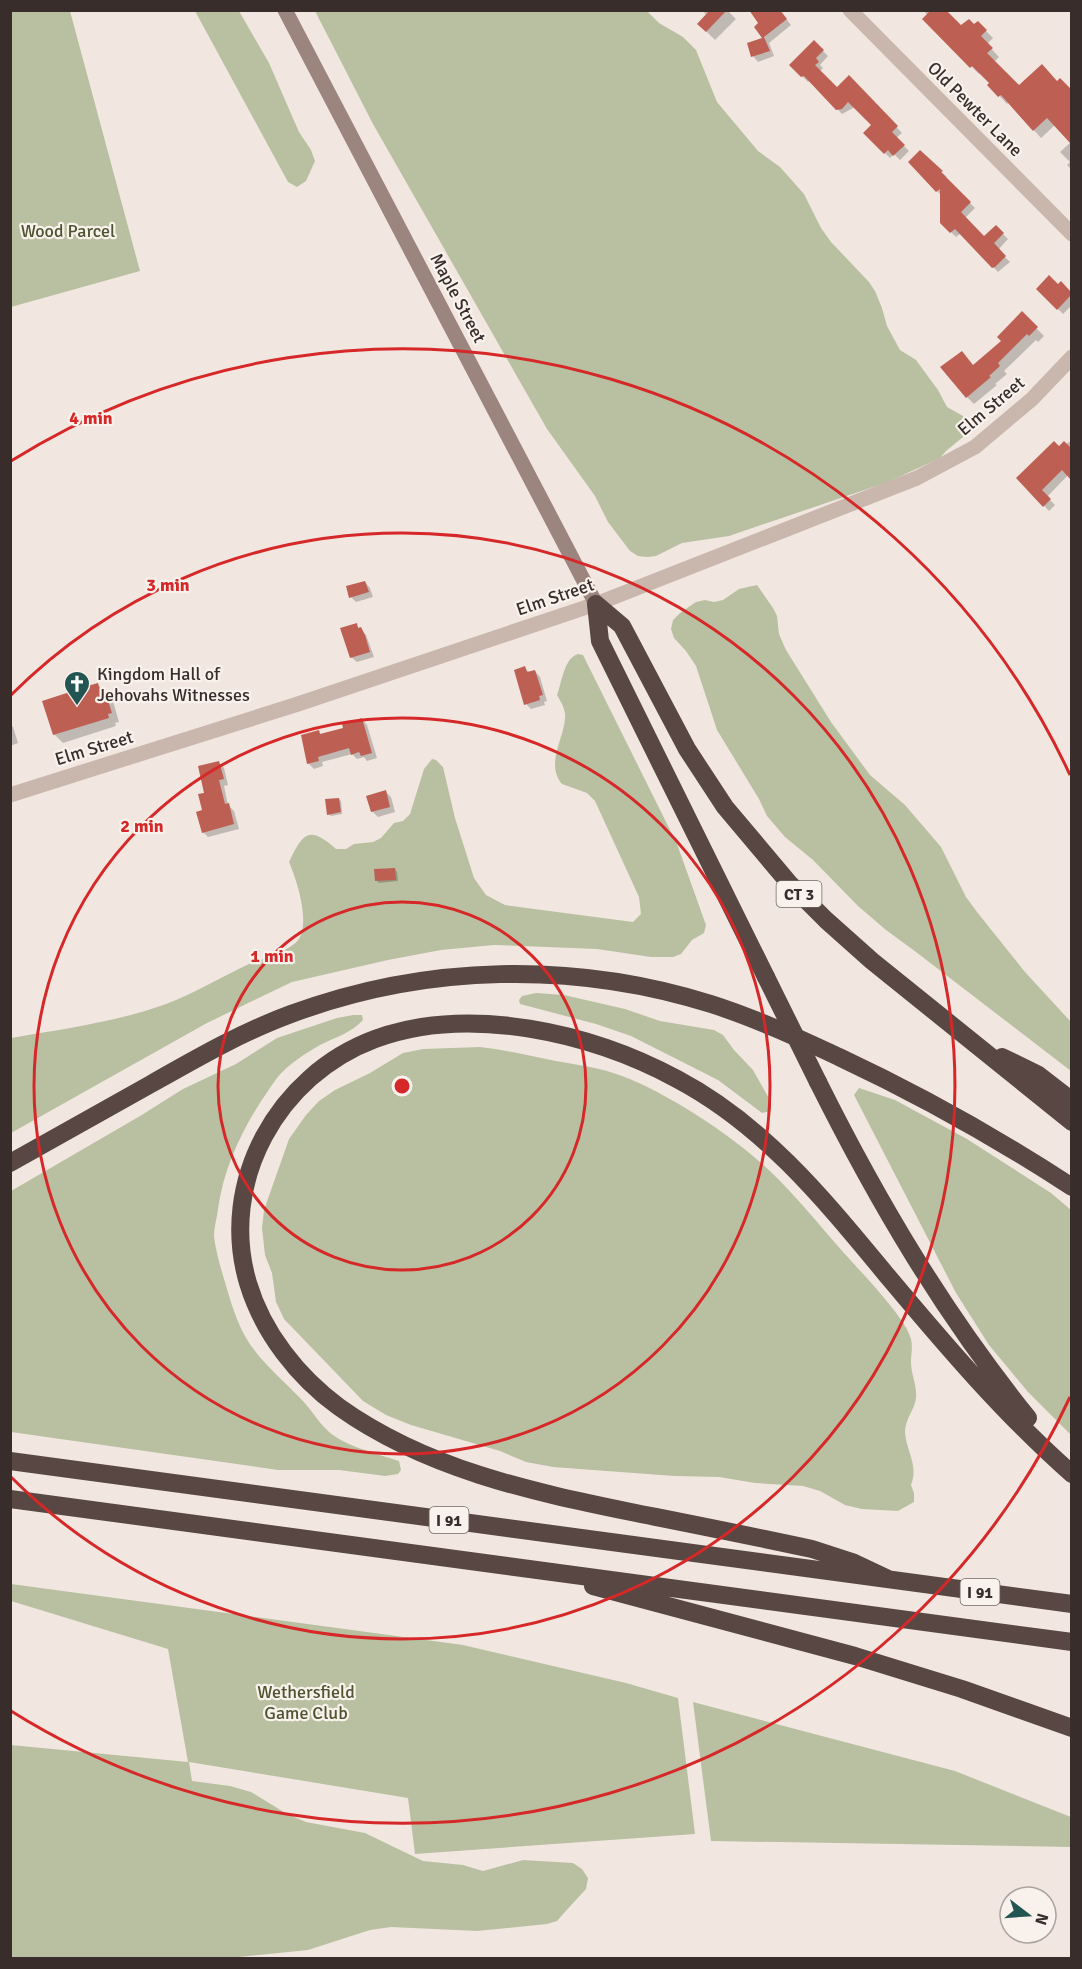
<svg xmlns="http://www.w3.org/2000/svg" width="1082" height="1969" viewBox="0 0 1082 1969" font-family="Signika,sans-serif">
<style>
.green{fill:#b9c0a1}
.shadow{fill:#0003}
.building{fill:#bd5f53}
.lines{fill:none;stroke-linecap:round;stroke-linejoin:round}
.street{stroke:#c9b6ad;stroke-width:15}
.secondary{stroke:#9c857e;stroke-width:15}
.highway{stroke:#584743;stroke-width:18}
.highway-bridge{stroke:#584743;stroke-width:18}
.ring{fill:none;stroke:#d62828;stroke-width:3}
.labels{text-anchor:middle;stroke-width:4.5;stroke-linejoin:round;paint-order:stroke}
.shield{fill:#f9f2ec;stroke:#726865;stroke-width:1.5}
.shield-label{font-size:16px;font-weight:bold;fill:#382d2b}
.street-label{font-size:18px;fill:#382d2b;stroke:#f9f2ec}
.park-label{font-size:18px;fill:#4c5430;stroke:#f9f2ec}
.poi-label{font-size:18px;fill:#382d2b;stroke:#f9f2ec;text-anchor:start}
.centre{fill:#d62828;stroke:#f9f2ec;stroke-width:3}
.ring-label{font-size:18px;text-anchor:middle;font-weight:bold;fill:#d62828;stroke:#f9f2ec;stroke-width:4.5;stroke-linejoin:round;paint-order:stroke}
</style>
<rect width="100%" height="100%" fill="#f1e7e0"/>
<path class="green" d="M11,10L70,11L140,271L11,307Z
M195,11H239L269,63L299,132L311,150L315,161L306,181L297,187L288,182Z
M315,11H647L659,23L683,37L696,50L717,102L758,151L780,167L804,194L821,228L831,242L869,282L875,291L882,308L887,326L900,350L916,360L938,390L947,407L963,416L969,423L968,433L946,451L940,458L888,482L729,536L682,543L656,556L647,557L638,556L630,551L608,522L595,496L547,429L373,124Z
M757,585L773,608L777,616L779,634L786,650L831,722L870,775L905,805L941,847L966,897L977,912L1025,972L1071,1022V1071L916,952L886,930L858,906L813,860L785,837L767,816L759,799L717,730L696,666L686,651L674,638L671,629L673,620L680,613L696,602L705,600L714,602L723,600L739,589Z
M578,654L583,655L677,844L706,925L704,933L692,940L681,954L673,957H651L597,949L494,945L441,950L388,960L292,982L207,1023L11,1133V1038C63,1029 116,1022 166,1004C195,993 221,977 249,964C262,959 294,950 300,937C309,918 297,881 289,862C303,833 309,825 336,849H346L354,844L373,842L381,838L394,823L403,821L410,814L424,769L432,759L436,760L443,767L455,818L474,878L486,895L505,905L633,922L641,914L639,897L595,801L587,793L562,784C545,764 564,739 565,718C566,710 561,702 557,695C562,682 564,658 578,654Z
M536,993L564,995L625,1009L660,1021L714,1030L723,1035L734,1050L753,1070L771,1102V1111L762,1113L718,1080L631,1036L596,1024L520,1004L519,1000L522,996Z
M353,1015H362L363,1020C351,1033 336,1037 320,1045C306,1053 287,1065 277,1078C248,1118 225,1160 218,1209C217,1218 214,1227 214,1236C216,1254 222,1272 227,1289C233,1310 241,1334 255,1351C268,1368 284,1381 299,1397C310,1407 317,1421 328,1431C344,1446 378,1454 399,1461L401,1470L398,1474L385,1476L339,1470H278L11,1432V1191L140,1116L183,1089L236,1064L277,1038L337,1018Z
M480,1047C506,1050 530,1056 556,1061C579,1065 601,1068 622,1076C668,1093 736,1138 771,1172C797,1197 820,1226 844,1253C860,1271 906,1318 911,1339C913,1347 911,1354 911,1362C911,1374 917,1385 916,1398C915,1409 905,1419 905,1432C906,1451 919,1465 911,1485L914,1493V1502L898,1511L862,1509L845,1505L820,1491L803,1486L755,1483L719,1477L674,1476L553,1467L526,1462L500,1451L411,1425L386,1415L363,1401L284,1319L276,1302L272,1273L265,1255L262,1228L264,1210L289,1139L306,1115L319,1101L335,1090L370,1073L403,1053L423,1049Z
M859,1088L895,1100L967,1139L1051,1193L1071,1210V1435L1028,1392L989,1345L956,1293L854,1095Z
M11,1584L463,1645L626,1683L678,1698L695,1834L415,1854L408,1798L189,1762L192,1781L230,1786L251,1792L287,1814L306,1822L365,1833L423,1861L463,1865L483,1871L523,1860L573,1863L582,1869L588,1878L586,1889L564,1913L557,1921L547,1924L477,1931L391,1927L370,1930L308,1950L229,1958H11V1745L188,1762L168,1649L11,1601Z
M693,1702L955,1771L1071,1817V1847L711,1841Z"/>
<path class="shadow" d="M702,10H727L736,19L715,40L699,24L707,16Z
M779,10L791,25L769,43L774,56L758,62L753,56L749,44L765,38L756,27Z
M923,10H944L961,27L975,26L978,23L993,38L987,44L999,57L994,62L1021,87L1057,82L1060,80L1072,91V131L1066,136L1055,125L1041,138L1009,102L1007,104L989,85L991,84L980,73L979,74L924,19L928,16Z
M814,42L828,56L820,65L823,68L819,72L837,90L849,77L902,133L896,138L909,151L900,160L894,154L890,158L865,133L873,125L855,107L842,114L810,80L808,82L791,65Z
M1072,141V170L1067,165L1070,162L1060,152Z
M920,152L947,177L945,178L975,208L965,218L984,238L996,227L1008,239L998,250L1010,262L998,272L961,233L956,237L941,222V195L910,162Z
M1061,284L1072,294V305L1063,314L1038,289L1058,286Z
M1022,314L1044,336L1038,342L1036,340L1004,371L1007,374L995,384L997,385L974,404L967,397L974,366L1004,342Z
M1072,440V475L1070,476L1068,475L1047,497L1055,505L1049,511L1018,478Z
M365,582L370,588L373,597L356,602L351,597Z
M356,625L366,635L374,657L357,662L351,657Z
M525,668L530,673L535,671L540,677L547,701L544,702L545,705L531,709L526,704Z
M98,685L112,698L119,722L115,723L116,726L63,743L54,734Z
M362,719L367,725L377,758L367,761L364,757L357,759L352,754L322,762L323,766L314,769L308,763L318,732L322,735L345,729Z
M10,724L13,727L18,743L10,746Z
M219,763L224,768L228,785L224,786L228,805L234,811L239,829L208,837L203,832L206,794Z
M386,792L391,797L395,812L378,817L372,811Z
M339,799L341,801L342,814L331,816L328,814Z
M395,869L397,872L398,881L379,883L377,881Z"/>
<path class="building" d="M710,10H727L706,32L697,24Z
M749,10H780L787,19L764,37L770,51L751,57L747,43L762,38L754,27L758,23Z
M931,10H946L961,25L969,19L974,24L978,21L987,30L981,36L993,48L987,53L1019,85L1042,64L1057,81L1060,78L1071,89V144L1047,118L1033,131L1001,95L998,97L987,85L989,83L972,66L970,68L922,19Z
M814,40L824,50L816,58L819,62L815,65L837,87L849,75L898,126L892,132L905,145L893,156L888,150L884,154L863,133L871,125L848,102L842,109L836,110L804,76L801,77L789,65Z
M920,150L943,171L941,172L971,202L961,212L984,236L996,225L1004,233L994,243L1006,256L995,267L992,268L955,229L950,233L940,223V189L936,192L908,162Z
M1049,275L1058,284L1061,281L1071,292V295L1057,310L1036,289Z
M1022,311L1038,327L1029,336L1027,334L998,363L1000,366L989,376L991,377L966,398L940,367L962,351L973,365L1001,341L997,337Z
M1054,441L1059,446L1064,441L1071,448V480L1062,470L1042,490L1051,499L1043,507L1016,478Z
M365,581L369,592L349,598L346,586Z
M357,623L358,628L361,627L365,635L370,652L350,658L340,628Z
M525,666L527,672L535,670L543,695L539,696L540,700L524,705L514,670Z
M85,681L87,686L98,683L100,690L104,688L112,713L108,714L109,718L53,735L42,701L76,690L74,684Z
M362,718L372,753L361,756L359,752L351,755L349,748L318,757L319,761L307,764L301,735L319,730L320,734L343,728L342,724Z
M219,761L224,779L219,780L225,804L229,803L234,824L202,833L196,812L202,810L198,794L204,793L198,766Z
M386,790L390,807L371,812L366,796Z
M339,798L341,812L327,815L325,799Z
M395,868L396,880L375,881L374,869Z"/>
<g class="lines">
<path class="street" d="M850,10L1072,234
M10,795L298,704L596,604L917,478L975,447L1032,399L1072,357"/>
<path class="secondary" d="M285,10L596,604"/>
<path class="highway" d="M596,604L622,626L687,749L725,807L789,883L826,920L872,961L1072,1122
M596,604L600,641L766,977
M1002,1057L1037,1074L1072,1101
M818,1082C879,1204 943,1312 1028,1418
M10,1163C57,1137 104,1110 151,1084C197,1058 242,1032 291,1014C426,964 574,961 711,1004C755,1018 798,1038 839,1057C920,1095 997,1138 1072,1187
M10,1461L1072,1604
M10,1499L1072,1642
M888,1579L852,1562L812,1549C752,1536 691,1524 631,1512C529,1491 426,1469 339,1407C298,1377 263,1333 248,1283C218,1182 278,1075 375,1039C469,1004 592,1033 677,1079C766,1126 827,1203 890,1279C947,1347 1005,1415 1072,1474
M593,1586L855,1656L962,1689L1072,1728"/>
<path class="highway-bridge" d="M766,977L818,1082"/>
</g>
<g class="ring">
<circle cx="402" cy="1086" r="184"/>
<circle cx="402" cy="1086" r="368"/>
<path d="M11 695A553 553 0 1 1 11 1477"/>
<path d="M1070 1397A737 737 0 0 1 11 1711M11 461A737 737 0 0 1 1070 775"/>
</g>
<defs>
<symbol id="church-pin" viewBox="-11 -11 22 30"><path d="M0 17L-7.5 6A9.5 9.5 0 1 1 7.5 6Z" fill="#235653" stroke="#f9f2ec"/><path d="M-1.2-6h2.4v3.5h3.3v2.4h-3.3V6h-2.4V-.1h-3.3v-2.4h3.3Z" fill="#fff"/></symbol>
</defs>
<g fill-rule="evenodd">
<use href="#church-pin" x="62" y="669" width="30" height="40"/>
</g>
<g class="labels">
<g class="shield">
<rect x="776.5" y="881" width="45" height="26" rx="4.5"/>
<rect x="429.5" y="1507" width="39" height="26" rx="4.5"/>
<rect x="960.5" y="1579" width="39" height="26" rx="4.5"/>
</g>
<g class="shield-label">
<text x="799" y="900">CT 3</text>
<text x="449" y="1526">I 91</text>
<text x="980" y="1598">I 91</text>
</g>
<g class="street-label">
<text transform="translate(975 109) rotate(45)" y="6">Old Pewter Lane</text>
<text transform="translate(458 298) rotate(62)" y="6">Maple Street</text>
<text transform="translate(991 406) rotate(-40)" y="6">Elm Street</text>
<text transform="translate(555 597) rotate(-19)" y="6">Elm Street</text>
<text transform="translate(94 748) rotate(-17)" y="6">Elm Street</text>
</g>
<g class="park-label">
<text x="68" y="237">Wood Parcel</text>
<text x="306" y="1698">Wethersfield<tspan x="306" dy="21">Game Club</tspan></text>
</g>
<g class="poi-label">
<text x="97" y="680">Kingdom Hall of<tspan x="97" dy="21">Jehovahs Witnesses</tspan></text>
</g>
</g>
<circle cx="402" cy="1086" r="9" class="centre"/>
<g class="ring-label">
<text x="91" y="424">4 min</text>
<text x="168" y="591">3 min</text>
<text x="142" y="832">2 min</text>
<text x="272" y="962">1 min</text>
</g>
<rect width="1082" height="1969" fill="none" stroke="#382d2b" stroke-width="24"/>
<g transform="translate(1028 1915) rotate(107)"><circle r="28" fill="#f9f2ec" stroke="#aca39f" stroke-width="1.5"/>
<path d="M0-4.5L10 22L0 15L-10 22Z" fill="#235653"/>
<text y="-9" font-size="16" font-weight="bold" text-anchor="middle" fill="#382d2b">N</text>
</g>
</svg>
